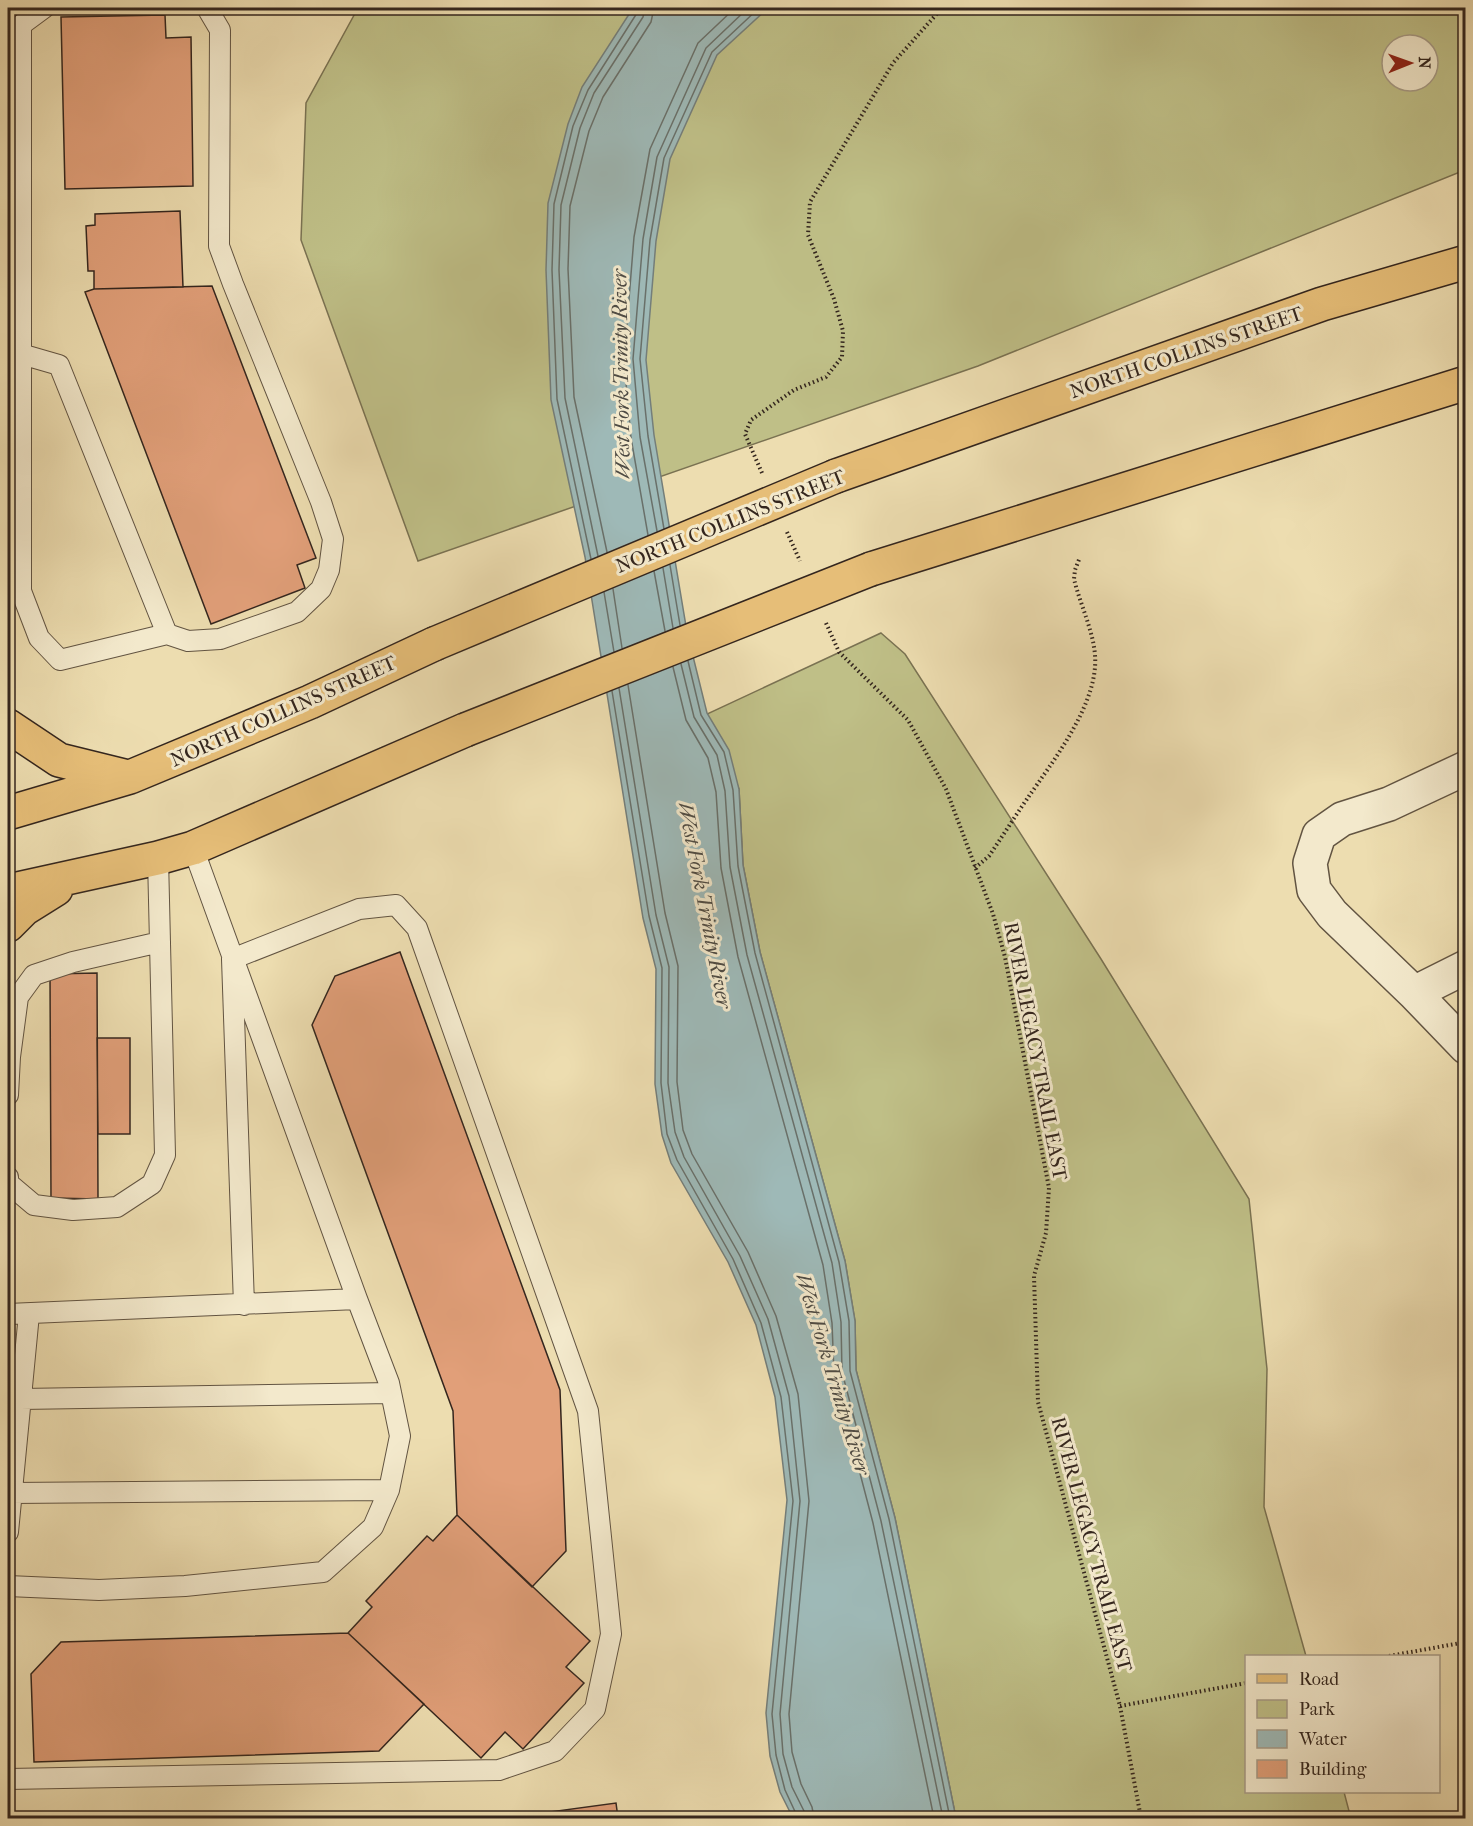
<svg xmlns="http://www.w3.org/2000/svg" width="1473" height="1826" viewBox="0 0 1473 1826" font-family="'IM FELL French Canon',serif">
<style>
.green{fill:#bfbf87;stroke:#7a7252;stroke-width:1.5;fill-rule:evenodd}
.water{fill:#9eb9b7;stroke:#747e7a;stroke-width:1.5}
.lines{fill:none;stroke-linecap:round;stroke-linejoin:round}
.shore{stroke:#69706a;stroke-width:1.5}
.building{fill:#e19f79;stroke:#34261e;stroke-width:1.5}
.lane-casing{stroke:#625442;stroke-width:22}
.street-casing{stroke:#625442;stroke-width:36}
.primary-casing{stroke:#34261e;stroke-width:36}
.path{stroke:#34261e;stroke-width:4;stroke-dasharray:1.5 3;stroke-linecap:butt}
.lane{stroke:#f3e9cc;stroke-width:20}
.street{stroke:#f3e9cc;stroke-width:33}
.primary{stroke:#e6be78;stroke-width:33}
.primary-bridge-casing{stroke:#34261e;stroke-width:36;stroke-linecap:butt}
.primary-bridge{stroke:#e6be78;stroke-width:33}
.labels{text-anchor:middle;stroke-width:6;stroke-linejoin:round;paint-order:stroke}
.street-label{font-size:20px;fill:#34261e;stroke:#f3e9cc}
.water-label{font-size:21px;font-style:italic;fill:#4e4b44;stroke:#f3e9cc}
</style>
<rect width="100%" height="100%" fill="#edddb0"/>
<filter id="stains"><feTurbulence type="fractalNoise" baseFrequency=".00333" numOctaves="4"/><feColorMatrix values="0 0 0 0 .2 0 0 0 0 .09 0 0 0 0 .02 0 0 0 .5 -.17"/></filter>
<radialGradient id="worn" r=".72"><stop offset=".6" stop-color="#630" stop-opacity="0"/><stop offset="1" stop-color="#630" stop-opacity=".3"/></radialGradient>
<path class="green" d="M358,8H1465V170L978,366L418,561L301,240L306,103ZM1392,45H1428V81H1392Z
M881,633L905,654L1101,959L1249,1199L1267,1369L1264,1507L1306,1656H1246V1792H1344L1349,1811L1347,1818H956L895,1518L856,1370L855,1321L845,1261L760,952L743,865L739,789L707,714Z"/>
<path class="water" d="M633,8H768L717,55L670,159L656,241L646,360L654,435L687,632L707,713L729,750L739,789L743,865L760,952L845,1261L855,1321L856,1370L895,1518L956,1818H793L780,1792L770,1756L766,1713L787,1500L775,1397L756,1325L728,1262L671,1163L662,1135L655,1084L656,969L643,918L585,557L551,400L546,270L548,203L568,124L582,87Z"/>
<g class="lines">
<path class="shore" d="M664,529L648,436L640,359L650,240L664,158L712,52L759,8
M657,531L640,437L633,359L643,239L657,157L706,48L748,8
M648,535L631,438L624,361L634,237L650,149L698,43L735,8
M607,552L574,397L568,269L570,206L589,131L603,97L651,22L654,8
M598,556L565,398L559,270L561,205L580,128L594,93L643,17L645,8
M591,559L557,399L552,270L554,204L573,126L588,90L637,13L638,8
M670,565L680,625
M663,568L673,628
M654,571L665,631
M613,589L622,648
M604,592L614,652
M688,661L701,715L724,752L733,790L738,866L755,953L839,1262L849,1321L850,1371L889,1519L950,1818
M681,664L694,717L717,755L725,791L730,867L747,955L832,1263L841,1322L842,1372L881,1521L943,1818
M673,667L686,720L708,758L716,792L721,868L738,957L823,1265L832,1323L834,1374L873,1523L934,1818
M628,685L665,913L678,966L677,1082L683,1130L692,1154L748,1252L776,1316L798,1394L809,1501L789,1714L792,1752L801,1784L812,1807L814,1818
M619,688L656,915L669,967L668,1083L675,1132L684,1157L740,1256L768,1319L789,1396L800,1501L780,1714L783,1754L792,1787L804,1811L805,1818
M612,691L649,916L662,968L661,1083L667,1134L677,1160L733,1259L761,1323L781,1397L793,1501L772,1714L776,1755L785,1790L798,1818"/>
</g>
<path class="building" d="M165,15L166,38L191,37L193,186L65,189L61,17Z
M8,211H11L12,280H8Z
M180,211L183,287L94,289V271H88L86,226L95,225V214Z
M212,286L316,558L297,565L305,588L211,624L85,292L94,289Z
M400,952L560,1390L566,1551L532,1587L457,1515L453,1411L312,1025L335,976Z
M97,973L98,1199L51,1198L50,974Z
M97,1038H130V1134H98Z
M457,1515L590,1641L566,1667L584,1683L523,1749L505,1732L481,1758L348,1633L372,1607L366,1601L427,1536L433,1541Z
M348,1633L424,1704L379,1751L34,1762L31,1674L61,1642Z
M616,1803L618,1818H528L527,1815Z"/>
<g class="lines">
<defs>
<path id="lane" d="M44,8L21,25V591L39,638L60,660L167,634L188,641L220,639L297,612L321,589L329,570L333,539L321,502L233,284L219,246L220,30L207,8
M8,355L21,354L59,365L167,634
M8,1095L10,1057L18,997L34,975L73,962L160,942
M8,1177V1183L34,1205L73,1210L117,1207L152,1184L165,1155L158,858
M8,1314L357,1299
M21,1399L391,1393
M11,1493L389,1490
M8,1532L29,1314
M8,1586L99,1590L185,1586L323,1572L373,1527L389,1490L400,1436L389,1383L357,1299L193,848
M8,1779L499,1770L555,1751L595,1709L611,1634L588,1411L417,928L396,905L359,909L232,959L244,1305"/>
<path id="street" d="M1466,768L1389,804L1342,819L1319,835L1310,863L1314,890L1332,914L1414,993L1466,1047
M1414,993L1466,967"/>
<path id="primary" d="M836,476L1322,304L1466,262
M871,569L1466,383
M8,726L59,760L128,777
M8,813L130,777L310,702L434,644
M8,891L158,858L193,848L465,730
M8,925L24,909L56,889"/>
</defs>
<use href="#lane" class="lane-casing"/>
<use href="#street" class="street-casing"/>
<use href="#primary" class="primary-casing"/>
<path class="path" d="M762,473L745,434L751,420L794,390L826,377L842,357L843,331L834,299L808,235L810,202L893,63L942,8
M787,532L800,561
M826,623L839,652L908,720L946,789L993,914L1005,957L1049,1188L1046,1233L1034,1276L1038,1402L1120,1706L1141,1818
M975,868L989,856C1002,837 1014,818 1027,799C1053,761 1099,703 1095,655C1093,630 1080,604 1074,579L1075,570L1080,557
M1389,1656L1466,1642
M1120,1706L1246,1683"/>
<use href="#lane" class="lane"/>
<use href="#street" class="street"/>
<use href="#primary" class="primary"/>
<defs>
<path id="primary-bridge" d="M434,644L836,476
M465,730L871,569"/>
</defs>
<use href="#primary-bridge" class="primary-bridge-casing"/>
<use href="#primary-bridge" class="primary-bridge"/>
</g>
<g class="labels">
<g class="street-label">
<text transform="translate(1186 352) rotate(-19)" y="7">NORTH COLLINS STREET</text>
<text transform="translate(730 521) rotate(-22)" y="7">NORTH COLLINS STREET</text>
<text transform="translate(283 711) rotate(-24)" y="7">NORTH COLLINS STREET</text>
<text transform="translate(1036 1051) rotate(79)" y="7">RIVER LEGACY TRAIL EAST</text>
<text transform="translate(1092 1544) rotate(75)" y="7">RIVER LEGACY TRAIL EAST</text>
</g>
<g class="water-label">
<text transform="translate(621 374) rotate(-91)" y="7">West Fork Trinity River</text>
<text transform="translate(705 905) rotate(79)" y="7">West Fork Trinity River</text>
<text transform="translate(833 1374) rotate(73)" y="7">West Fork Trinity River</text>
</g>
</g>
<rect width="1473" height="1826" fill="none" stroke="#edddb0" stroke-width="30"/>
<rect x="9" y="9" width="1455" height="1808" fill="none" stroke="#34261e" stroke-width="3"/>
<rect x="15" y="15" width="1443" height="1796" fill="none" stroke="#34261e" stroke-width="1.5"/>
<rect x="1245" y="1655" width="195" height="138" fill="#f3e9cc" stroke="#a79b86" stroke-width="1.5"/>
<rect x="1257" y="1674" width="30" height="9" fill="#e6be78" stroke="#a79b86" stroke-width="1.5"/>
<text x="1299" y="1685" font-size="18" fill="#34261e">Road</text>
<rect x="1257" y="1700" width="30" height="18" fill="#bfbf87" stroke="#a79b86" stroke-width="1.5"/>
<text x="1299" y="1715" font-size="18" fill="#34261e">Park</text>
<rect x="1257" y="1730" width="30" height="18" fill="#9eb9b7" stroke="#a79b86" stroke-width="1.5"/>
<text x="1299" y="1745" font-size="18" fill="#34261e">Water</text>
<rect x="1257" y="1760" width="30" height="18" fill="#e19f79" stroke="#a79b86" stroke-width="1.5"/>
<text x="1299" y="1775" font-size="18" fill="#34261e">Building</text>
<g transform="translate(1410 63) rotate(89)"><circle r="28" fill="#f3e9cc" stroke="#a79b86" stroke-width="1.5"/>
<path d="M0-4.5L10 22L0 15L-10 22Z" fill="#8f2418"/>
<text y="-9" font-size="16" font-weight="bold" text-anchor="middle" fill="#34261e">N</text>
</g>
<rect width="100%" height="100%" filter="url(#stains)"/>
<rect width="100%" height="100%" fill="url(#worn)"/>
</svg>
